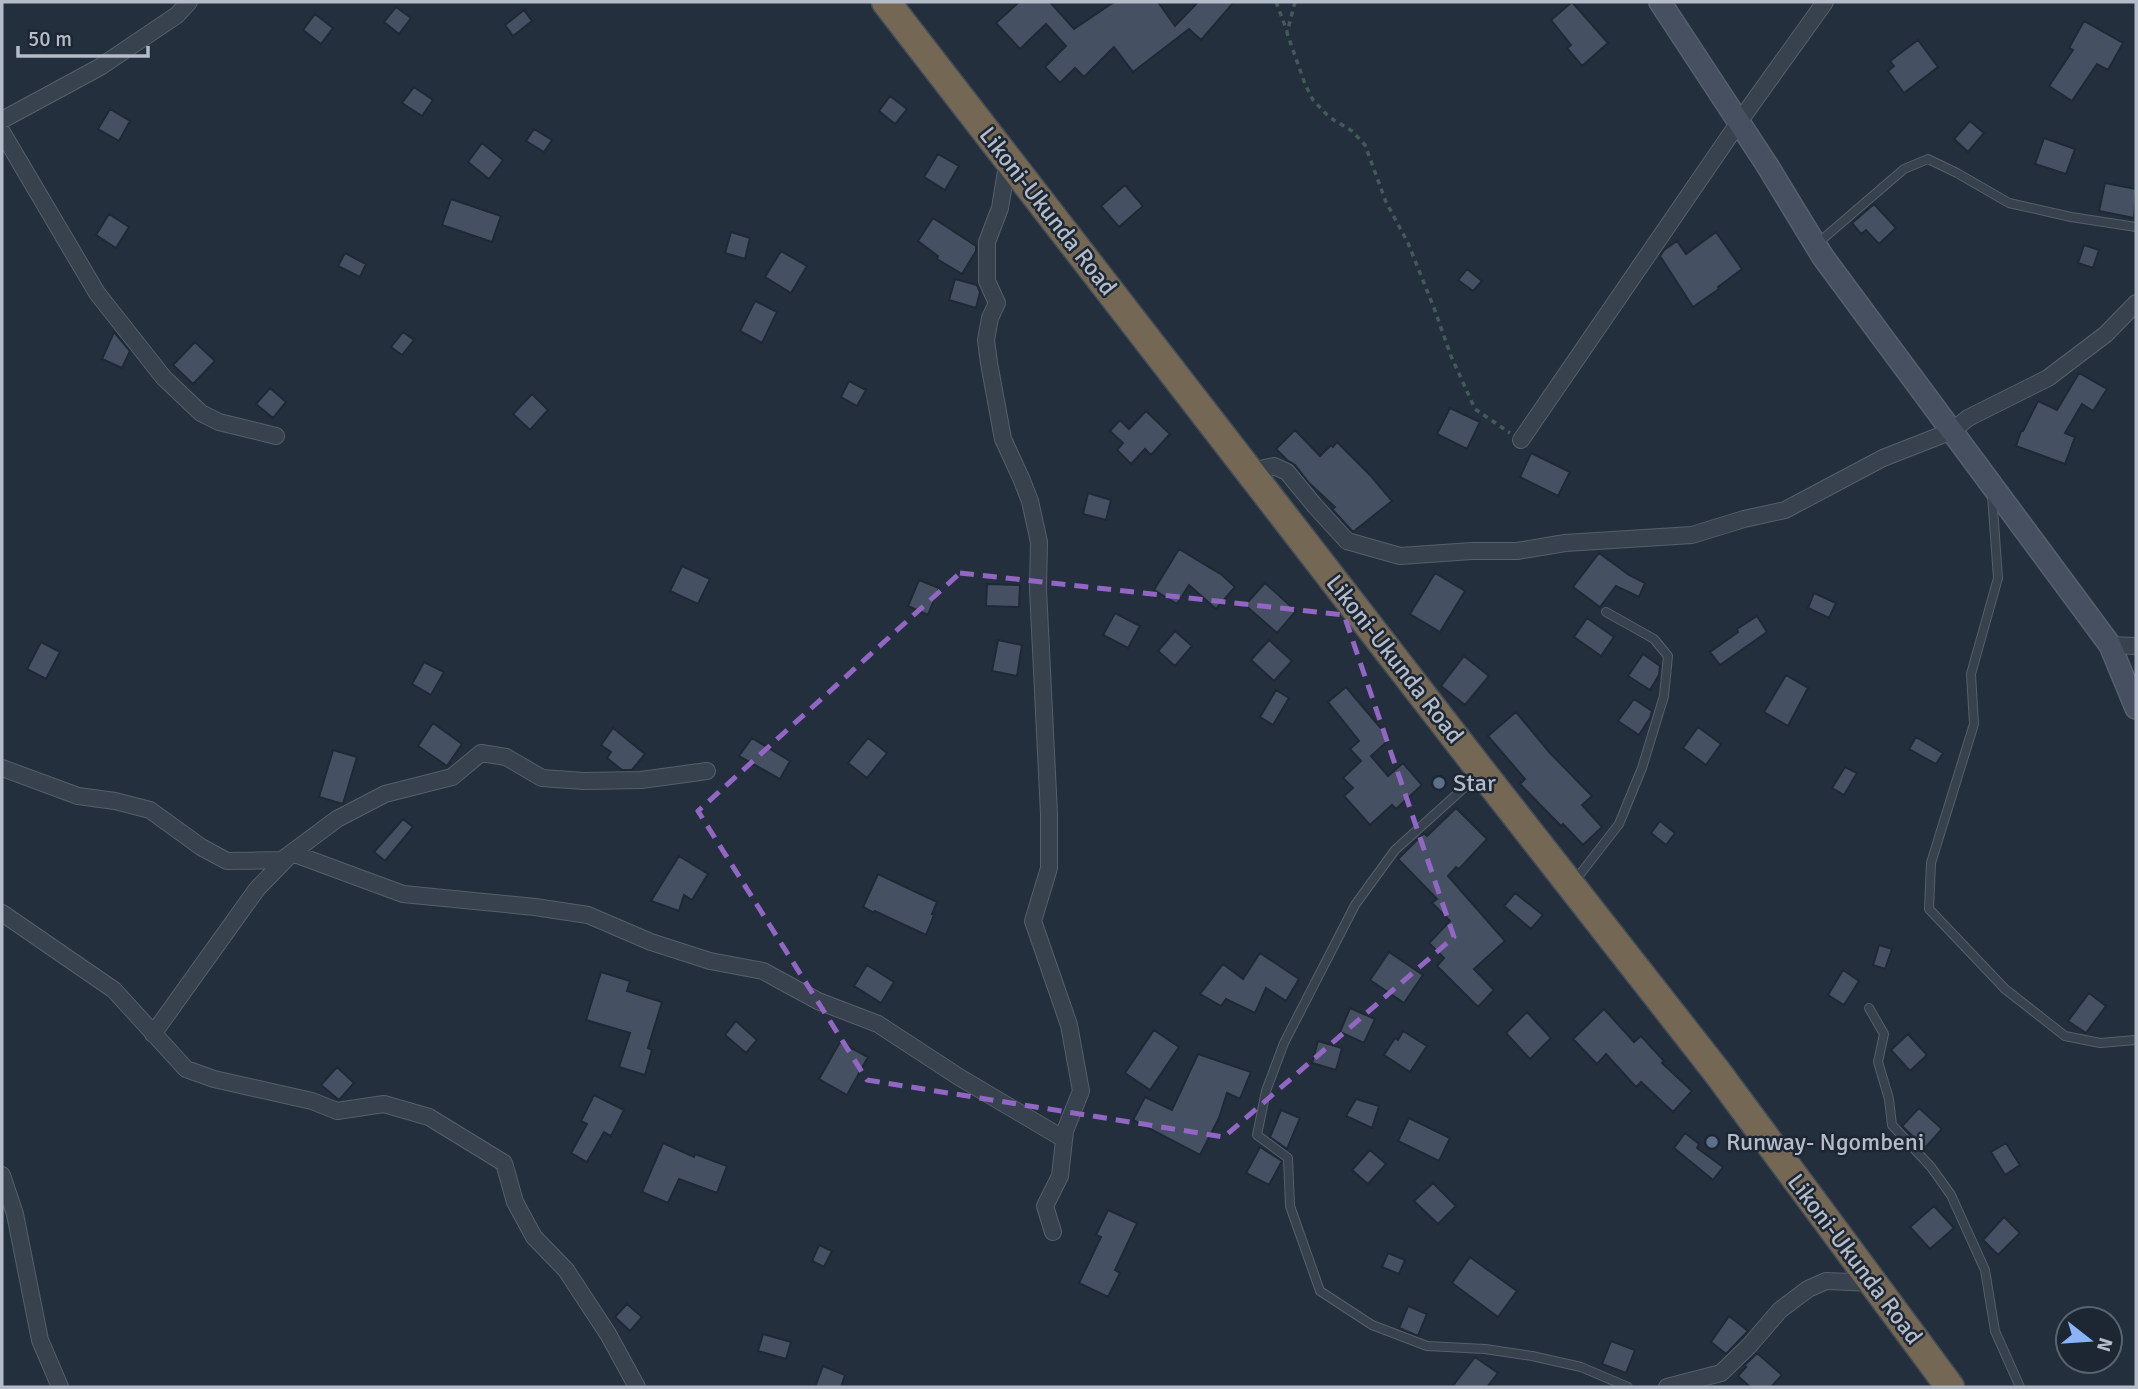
<svg xmlns="http://www.w3.org/2000/svg" width="2138" height="1389" viewBox="0 0 2138 1389" font-family="Signika,sans-serif">
<style>
.building{fill:#455162;stroke:#1f2835;stroke-width:2}
.lines{fill:none;stroke-linecap:round;stroke-linejoin:round}
.lane-casing{stroke:#565f6c;stroke-width:10}
.street-casing{stroke:#565f6c;stroke-width:18}
.secondary-casing{stroke:#565f6c;stroke-width:24}
.highway-casing{stroke:#434c59;stroke-width:31}
.path{stroke:#44595c;stroke-width:3.5;stroke-dasharray:5 5;stroke-linecap:butt}
.lane{stroke:#38414e;stroke-width:8}
.street{stroke:#38414e;stroke-width:16}
.secondary{stroke:#465061;stroke-width:21}
.highway{stroke:#746855;stroke-width:28}
.marked{fill:none;stroke:#9266c3;stroke-width:5;stroke-dasharray:14 9;stroke-linejoin:round}
.service-dot{fill:#5c6f8a;stroke:#1d2633;stroke-width:2.5}
.labels{text-anchor:middle;stroke-width:5;stroke-linejoin:round;paint-order:stroke}
.street-label{font-size:24px;fill:#b4bcc9;stroke:#1d2633}
.poi-label{font-size:24px;fill:#b4bcc9;stroke:#1d2633;text-anchor:start}
</style>
<rect width="100%" height="100%" fill="#242f3e"/>
<path class="building" d="M1019,2H1050L1074,29L1114,2H1158L1175,26L1198,2H1234L1201,40L1189,29L1133,72L1114,47L1084,77L1075,68L1060,83L1045,67L1066,46L1046,24L1020,49L996,23Z
M1572,2L1608,43L1582,66L1567,48L1571,45L1551,20Z
M396,7L411,18L399,34L384,22Z
M524,10L532,21L513,36L505,25Z
M315,14L333,28L321,44L303,30Z
M2084,21L2123,43L2108,70L2097,64L2072,101L2049,86L2073,50L2069,48Z
M1918,40L1938,67L1904,93L1888,71L1894,66L1890,61Z
M414,87L433,100L422,116L402,103Z
M890,96L907,109L895,124L879,111Z
M110,109L130,121L119,141L98,129Z
M1970,121L1984,133L1968,152L1954,139Z
M534,129L552,140L544,152L526,141Z
M2044,138L2075,149L2066,174L2035,164Z
M482,143L503,160L489,179L468,162Z
M938,154L959,166L945,190L924,177Z
M2105,183L2136,189L2134,218L2099,211Z
M1125,185L1143,206L1119,227L1101,206Z
M451,199L501,216L492,242L442,225Z
M1874,204L1896,228L1879,244L1866,230L1861,234L1852,223Z
M109,214L129,227L116,248L96,235Z
M933,218L976,246V251L962,274L937,259L938,256L918,241Z
M731,232L750,238L745,259L725,253Z
M1716,232L1742,269L1718,287L1719,289L1693,307L1660,256L1664,250L1677,241L1686,254Z
M2084,245L2099,250L2093,268L2078,263Z
M781,251L807,266L791,293L765,277Z
M345,253L366,264L360,277L338,266Z
M1467,269L1482,281L1473,291L1458,280Z
M955,279L977,285L980,292L976,308L949,300Z
M755,301L777,312L762,343L740,331Z
M114,332L130,351L122,368L102,359Z
M403,332L414,340L402,355L391,347Z
M195,342L215,361L193,384L173,365Z
M2079,373L2107,389L2093,411L2082,404L2065,433L2075,437L2065,464L2016,446L2021,431H2023L2038,401L2057,410Z
M849,381L866,390L857,406L841,397Z
M270,388L286,402L273,418L256,404Z
M532,394L548,410L530,430L513,414Z
M1450,408L1480,422L1467,449L1437,434Z
M1146,411L1170,434L1151,455L1145,449L1131,464L1117,450L1123,443L1110,431L1120,420L1129,429Z
M1295,430L1320,456L1331,445L1333,447L1337,442L1371,476L1392,501L1353,532L1332,509L1335,507L1309,483L1295,465L1287,460L1276,449Z
M1531,453L1570,472L1558,496L1520,477Z
M1088,493L1111,500L1106,520L1083,514Z
M1179,549L1222,575L1235,587L1216,609L1189,585L1177,604L1154,590Z
M1599,553L1629,575L1645,583L1639,597L1616,586L1600,607L1573,587Z
M682,566L710,579L698,604L670,591Z
M1435,573L1465,591L1440,632L1410,614Z
M919,580L939,588L928,615L908,606Z
M1265,583L1296,611L1277,633L1245,605Z
M987,584L1020,585L1019,607L986,606Z
M1814,593L1836,603L1829,618L1808,608Z
M1115,613L1140,626L1128,648L1103,635Z
M1757,616L1767,632L1720,665L1710,652L1738,632L1737,629Z
M1587,618L1614,637L1601,656L1574,637Z
M1175,631L1192,646L1175,666L1158,651Z
M998,640L1022,645L1017,676L992,671Z
M1269,640L1292,661L1274,681L1251,660Z
M41,642L60,652L46,679L27,669Z
M1643,654L1660,666L1659,675L1650,690L1628,676Z
M1464,656L1489,676L1465,705L1441,686Z
M424,662L444,672L431,695L412,684Z
M1786,675L1808,688L1788,726L1764,712Z
M1346,687L1390,739L1371,756L1388,776L1403,763L1422,785L1396,809L1392,805L1370,825L1344,796L1353,788L1343,778L1361,761L1350,749L1359,741L1328,702Z
M1276,690L1289,698L1273,725L1260,717Z
M1634,699L1652,711L1650,718L1639,735L1618,721Z
M1516,712L1550,753L1592,796L1582,805L1602,827L1583,845L1563,824L1561,826L1520,784L1525,779L1488,736Z
M433,723L462,744L447,766L418,746Z
M1698,727L1721,744L1706,765L1683,748Z
M613,728L645,754L632,770H622L607,758L611,752L601,745Z
M1916,737L1943,753L1936,764L1909,749Z
M752,738L790,761L780,779L739,756Z
M868,738L887,753L867,778L848,763Z
M333,750L357,757L343,804L319,797Z
M1845,767L1857,773L1844,795L1832,788Z
M1456,808L1487,839L1459,869L1456,867L1448,876L1505,941L1474,969L1494,990L1478,1007L1437,966L1444,958L1429,943L1450,921L1432,903L1437,899L1398,859L1424,833L1427,836Z
M403,819L413,827L385,861L374,852Z
M1660,821L1675,833L1666,845L1651,833Z
M679,856L708,874L692,900L684,895L679,911L651,901Z
M878,874L937,902L932,914L934,915L926,935L875,911L874,913L863,907Z
M1515,893L1543,915L1531,929L1504,906Z
M1879,945L1892,949L1885,969L1873,965Z
M1389,952L1423,975L1404,1003L1370,980Z
M1260,953L1299,979L1286,1001L1266,988L1255,1013L1226,999L1221,1006L1200,994L1223,964L1243,979Z
M867,965L894,982L881,1003L854,986Z
M1843,970L1859,981L1844,1005L1828,995Z
M601,972L630,981L627,991L662,1002L648,1048L652,1050L645,1075L619,1067L630,1033L586,1020Z
M2089,993L2106,1006L2086,1033L2068,1021Z
M1350,1008L1375,1019L1364,1043L1340,1032Z
M1604,1009L1634,1042L1641,1036L1664,1061L1662,1063L1692,1091L1673,1112L1641,1082L1636,1087L1606,1054L1597,1064L1573,1039Z
M1527,1012L1551,1038L1530,1059L1506,1033Z
M736,1021L757,1040L746,1053L725,1035Z
M1154,1030L1179,1047L1150,1090L1125,1073Z
M1403,1031L1427,1046L1410,1072L1384,1055L1395,1038L1398,1040Z
M1908,1034L1927,1055L1910,1071L1891,1050Z
M1318,1041L1342,1048L1336,1070L1312,1063Z
M840,1042L868,1057L847,1095L819,1079Z
M1198,1054L1251,1072L1240,1099L1227,1093L1219,1118L1200,1155L1133,1120L1145,1097L1172,1110Z
M337,1067L354,1083L339,1100L321,1085Z
M594,1095L624,1110L611,1136L604,1132L587,1162L571,1153L587,1124L581,1121Z
M1356,1099L1379,1106L1372,1128L1346,1116Z
M1919,1108L1942,1129L1925,1148L1902,1126Z
M1281,1110L1300,1118L1287,1149L1270,1137Z
M1409,1118L1450,1138L1439,1161L1398,1141Z
M1685,1133L1699,1144L1697,1148L1723,1167L1713,1180L1674,1148Z
M663,1143L694,1157L695,1154L727,1166L717,1193L679,1179L668,1203L642,1192Z
M2006,1143L2020,1165L2005,1175L1991,1152Z
M1260,1147L1282,1161L1269,1185L1246,1173Z
M1370,1150L1386,1164L1368,1184L1352,1170Z
M1433,1183L1456,1206L1438,1224L1414,1201Z
M1934,1206L1954,1228L1930,1249L1910,1227Z
M1108,1210L1137,1223L1115,1270L1120,1273L1108,1297L1079,1283L1101,1237L1096,1235Z
M2004,1217L2020,1233L1998,1255L1983,1240Z
M819,1245L832,1251L824,1267L812,1261Z
M1388,1253L1405,1260L1399,1274L1382,1267Z
M1470,1257L1517,1291L1498,1317L1452,1283Z
M627,1304L642,1317L630,1331L615,1317Z
M1408,1306L1427,1314L1418,1336L1399,1328Z
M1729,1316L1748,1331L1726,1354L1711,1342Z
M763,1334L791,1342L786,1359L758,1351Z
M1611,1341L1635,1350L1626,1373L1602,1364Z
M1757,1353L1782,1375L1771,1387H1750L1738,1376L1746,1367L1744,1366Z
M1475,1357L1498,1373L1487,1387H1452Z
M823,1366L845,1375L841,1387H815Z"/>
<g class="lines">
<defs>
<path id="lane" d="M1818,243L1904,169L1928,159L1957,173L2009,203L2071,217L2136,227
M1992,495L1998,578L1971,674L1974,724L1931,863L1929,909L2005,989L2065,1036L2100,1043L2136,1040
M1477,776L1395,850L1355,905L1284,1043L1266,1091L1257,1135L1288,1158L1290,1206L1320,1291L1372,1325L1427,1346L1485,1349L1532,1356L1581,1367L1628,1387
M1574,882L1619,824L1642,768L1664,696L1668,656L1654,639L1606,612
M1869,1008L1884,1034L1878,1062L1889,1099L1892,1125L1931,1167L1951,1195L1985,1270L1995,1331L2020,1387"/>
<path id="street" d="M2,120L100,67L177,15L189,2
M2,132L97,293L164,378L201,413L219,422L276,436
M1008,159L1000,208L987,242V281L997,303L990,318L986,340L989,363L1003,439L1021,478L1030,501L1039,542L1038,589L1049,814V868L1033,921L1069,1025L1081,1091L1065,1131L1060,1176L1045,1206L1053,1232
M1521,440L1739,122L1825,2
M1251,471L1274,466L1287,472L1315,506L1347,541L1400,556L1472,551H1517L1565,543L1692,535L1744,519L1785,510L1883,458L1952,431L1968,418L2048,378L2106,334L2136,303
M2110,645L2136,646
M2,768L78,796L115,801L150,810L201,847L227,861L282,860L337,819L385,794L452,777L481,753L506,757L542,778L584,781L641,780L707,771
M2,913L114,990L186,1069L214,1079L312,1101L337,1111L384,1104L429,1117L504,1163L515,1202L534,1237L566,1270L608,1334L637,1387
M153,1034L257,889L292,853L403,894L535,907L588,915L651,942L710,961L763,971L818,1001L878,1024L959,1077L1064,1139
M2,1175L15,1214L40,1340L60,1387
M1667,1387L1721,1373L1749,1346L1780,1310L1808,1289L1826,1281L1874,1283"/>
<path id="secondary" d="M1660,2L1767,165L1823,257L2110,645L2136,708"/>
<path id="highway" d="M886,2L1482,772L1717,1072L1950,1387"/>
</defs>
<use href="#lane" class="lane-casing"/>
<use href="#street" class="street-casing"/>
<use href="#secondary" class="secondary-casing"/>
<use href="#highway" class="highway-casing"/>
<path class="path" d="M1276,2L1287,31
M1295,2L1287,33L1305,84L1313,100L1329,117L1352,131L1365,145L1386,202L1408,243L1434,308L1451,356L1475,409L1510,433"/>
<use href="#lane" class="lane"/>
<use href="#street" class="street"/>
<use href="#secondary" class="secondary"/>
<use href="#highway" class="highway"/>
</g>
<path class="marked" d="M960,573L1344,615L1454,937L1224,1137L867,1080L698,811Z"/>
<g class="service-dot">
<circle cx="1439" cy="783" r="7"/>
<circle cx="1712" cy="1142" r="7"/>
</g>
<g class="labels">
<g class="street-label">
<text transform="translate(1048 211) rotate(52)" y="8">Likoni-Ukunda Road</text>
<text transform="translate(1395 659) rotate(52)" y="8">Likoni-Ukunda Road</text>
<text transform="translate(1855 1259) rotate(53)" y="8">Likoni-Ukunda Road</text>
</g>
<g class="poi-label">
<text x="1453" y="791">Star</text>
<text x="1726" y="1150">Runway- Ngombeni</text>
</g>
</g>
<rect width="2138" height="1389" fill="none" stroke="#b4bcc9" stroke-width="7"/>
<g transform="translate(2089 1340) rotate(107)"><circle r="33" fill="#1d2633" stroke="#59626f" stroke-width="2"/>
<path d="M0-5L12 26L0 18L-12 26Z" fill="#8ab4f8"/>
<text y="-10" font-size="19" font-weight="bold" text-anchor="middle" fill="#b4bcc9">N</text>
</g>
<path d="M18 46v10h130v-10" fill="none" stroke="#b4bcc9" stroke-width="3.5"/>
<text x="28" y="46" font-size="21" fill="#b4bcc9" stroke="#1d2633" stroke-width="5" paint-order="stroke">50 m</text>
</svg>
